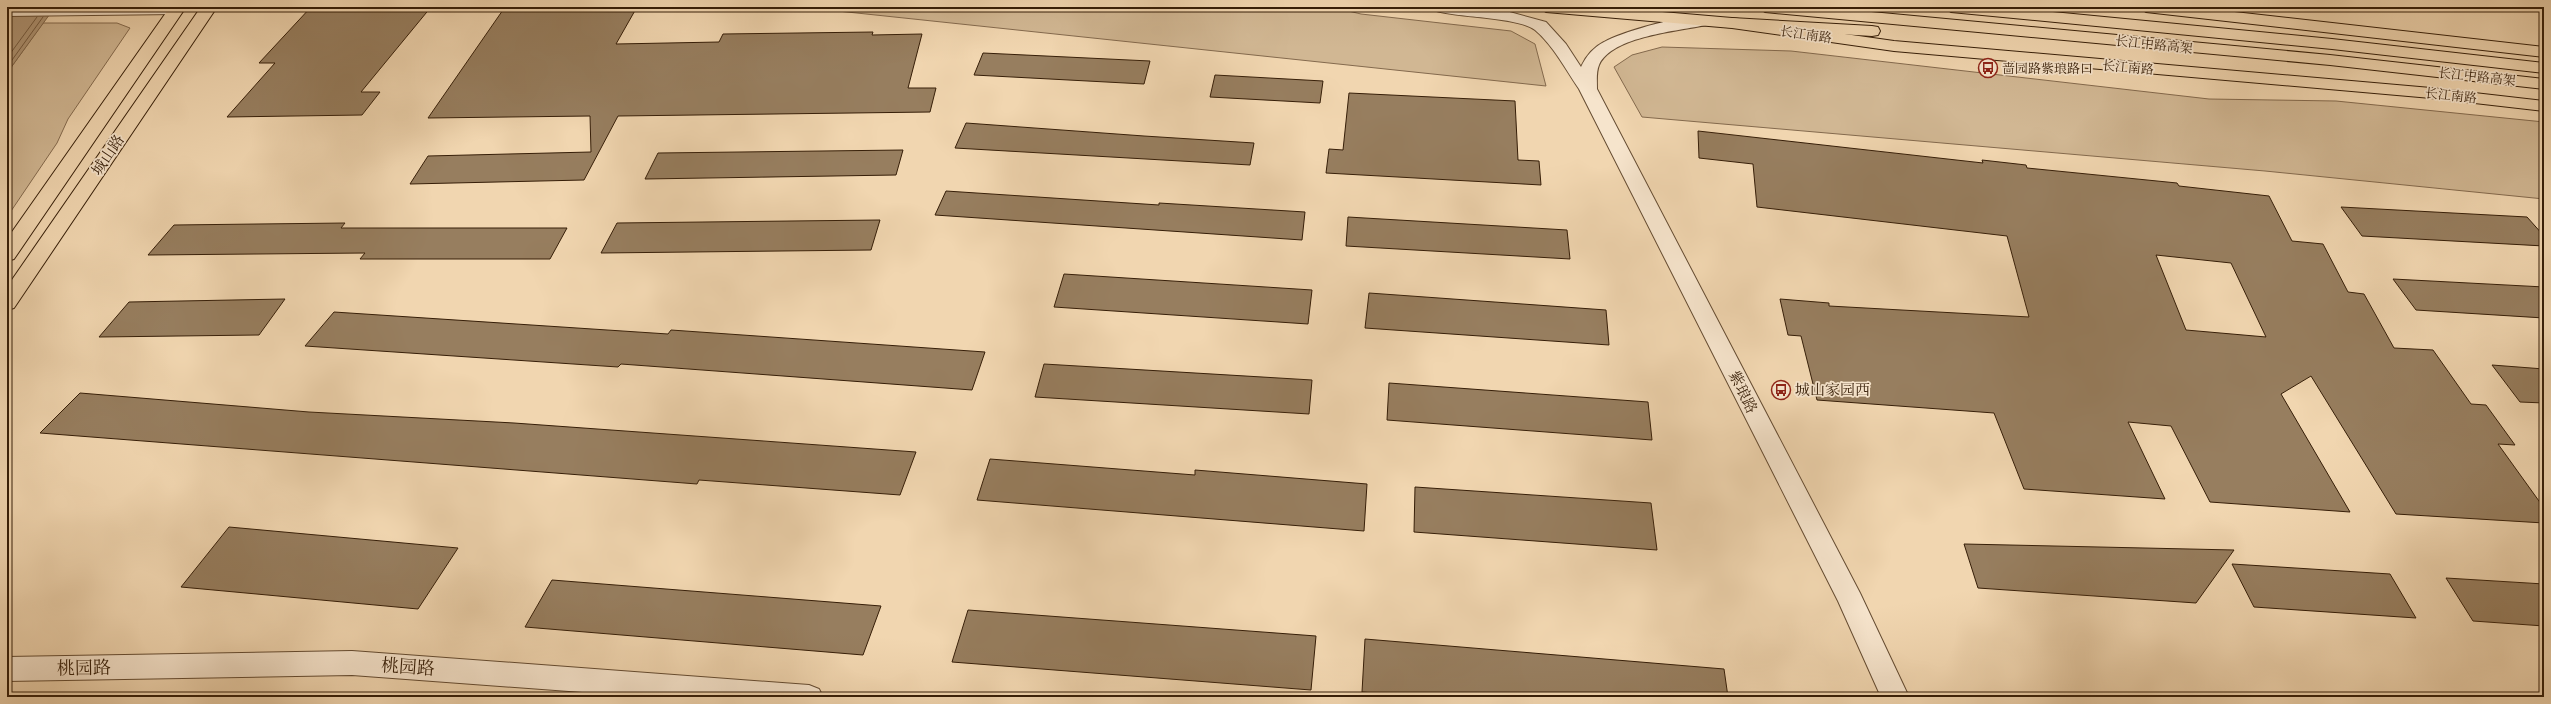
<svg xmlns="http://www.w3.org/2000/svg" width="2551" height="704" viewBox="0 0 2551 704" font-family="'EB Garamond','Noto Serif SC',serif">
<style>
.green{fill:#d1b793;stroke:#846a4e}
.water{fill:#b19777;stroke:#80674b}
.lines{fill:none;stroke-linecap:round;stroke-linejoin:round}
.shore{stroke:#745a40;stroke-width:1}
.building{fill:#977e5f;stroke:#361e08;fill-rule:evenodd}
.minor-casing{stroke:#654c32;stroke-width:2}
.major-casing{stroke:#361e08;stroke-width:2}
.highway-casing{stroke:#361e08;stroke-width:2}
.minor{fill:#f6e4cc;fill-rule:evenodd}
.major{fill:#f1d6b0;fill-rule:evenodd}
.highway{fill:#f1d6b0;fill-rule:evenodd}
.labels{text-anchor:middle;stroke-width:3.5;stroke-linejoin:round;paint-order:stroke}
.far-street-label{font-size:13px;fill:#361e08;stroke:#f6e4cc}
.far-poi-label{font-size:13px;fill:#361e08;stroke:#f6e4cc;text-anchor:start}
.street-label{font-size:15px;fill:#361e08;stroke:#f6e4cc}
.poi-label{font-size:15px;fill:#361e08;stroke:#f6e4cc;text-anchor:start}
.near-street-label{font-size:18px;fill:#361e08;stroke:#f6e4cc}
</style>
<rect width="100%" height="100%" fill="#f1d6b0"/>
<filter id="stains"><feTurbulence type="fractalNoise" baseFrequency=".005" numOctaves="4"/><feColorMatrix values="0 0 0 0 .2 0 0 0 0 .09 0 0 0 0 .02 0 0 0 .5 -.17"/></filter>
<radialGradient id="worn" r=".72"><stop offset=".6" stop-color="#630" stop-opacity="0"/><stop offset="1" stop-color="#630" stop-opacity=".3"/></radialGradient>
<path class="green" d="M800,7H1332L1361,14L1511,31L1535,44L1546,86Z
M43,23H117L130,28L68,119L57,143L7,217V73Z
M1662,47L1791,51L2209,99L2336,101L2544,122V199L2265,171L1642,117L1614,67L1632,55Z"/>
<path class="water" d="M55,7L7,73V14Z"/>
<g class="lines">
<path class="shore" d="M7,58L37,17
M7,67L43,17"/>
</g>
<path class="building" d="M311,7H431L361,92H380L362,115L227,117L275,63H259Z
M505,7H637L616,44L719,42L723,34L873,32L872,35L922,34L908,88H936L930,112L618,116L584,180L410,184L428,156L591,152L590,116L428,118Z
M983,53L1150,61L1144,84L974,75Z
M1215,75L1323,81L1320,103L1210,97Z
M1349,93L1515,101L1518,160L1539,161L1541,185L1326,173L1329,149L1343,150Z
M966,123L1144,136L1254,143L1250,165L955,148Z
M1698,131L1983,163L1982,160L2026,165L2027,168L2177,183L2179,186L2269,196L2292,241L2323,244L2348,292L2364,294L2394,348L2433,350L2471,404L2486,405L2515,445L2498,444L2544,508V523L2396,514L2311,376L2281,394L2350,512L2210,502L2171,426L2128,422L2165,499L2024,489L1994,413L1817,400L1801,336L1788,335L1780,299L1829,303V306L2029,317L2007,236L1757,207L1753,164L1699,158ZM2156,255L2231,263L2266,337L2186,330Z
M903,150L896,175L645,179L658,153Z
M946,191L1159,205V203L1305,212L1302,240L935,215Z
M2341,207L2527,217L2544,236V246L2362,236Z
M1348,217L1567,230L1570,259L1346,246Z
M880,220L871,250L601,253L617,223Z
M345,223L341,228H567L550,259H360L365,253L148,255L174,225Z
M1064,274L1312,290L1308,324L1054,307Z
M2393,279L2544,287V318L2416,310Z
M1369,293L1606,310L1609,345L1365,328Z
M285,299L259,335L99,337L129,302Z
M334,312L668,334L671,330L985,352L972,390L621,364L618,367L305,346Z
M1044,364L1312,380L1309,414L1035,397Z
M2492,365L2544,369V403L2520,402Z
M1389,383L1648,402L1652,440L1387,420Z
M80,393L309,412L514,423L916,452L900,495L699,480L697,484L40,433Z
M990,459L1195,475V470L1367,484L1364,531L977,500Z
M1415,487L1651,503L1657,550L1414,532Z
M229,527L458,548L418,609L181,587Z
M1964,544L2234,550L2196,603L1978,588Z
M2232,564L2390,574L2416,618L2254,607Z
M2446,578L2544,584V626L2473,621Z
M552,580L881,606L863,655L525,627Z
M968,610L1316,636L1311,690L952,662Z
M1365,639L1724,669L1728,697H1422L1362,692Z"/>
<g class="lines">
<defs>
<path id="minor" d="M7,7H184L185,9L177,14L7,16Z
M1429,7L1495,8L1546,22L1566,44L1581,67C1586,56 1594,47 1604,42C1622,32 1686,13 1706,17L1708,21L1706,25C1679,31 1612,36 1599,65C1596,72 1597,81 1597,89L1860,593L1909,697H1881L1838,601L1579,89C1566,70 1553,45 1535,30C1516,15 1436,18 1429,7Z
M352,651L809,685L819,689L823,697H650L352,675L7,681V657Z"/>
<path id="major" d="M170,7H186L14,259L7,261V239Z
M201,7H217L14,308L7,310V287Z
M1538,7H1604L1732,18L1894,41L2431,88L2544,101V111L2431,98L1894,51L1732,28L1546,12Z
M2138,7H2190L2544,47V57L2146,12Z"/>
<path id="highway" d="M1540,7H1557L1549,12L1542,10Z
M1757,7H1818L2330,55L2544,79V89L2330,65L1765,12Z
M1943,7H2002L2332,39L2544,63V73L2332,49L1951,12Z
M1732,18L1872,26L1878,27L1880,31L1878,35L1872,36L1726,27L1724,23L1726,19Z"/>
</defs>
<use href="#minor" class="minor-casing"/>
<use href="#major" class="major-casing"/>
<use href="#highway" class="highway-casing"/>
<use href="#minor" class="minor"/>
<use href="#major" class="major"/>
<use href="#highway" class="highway"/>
</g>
<defs>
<symbol id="bus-ring" viewBox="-11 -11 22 22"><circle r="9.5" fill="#f6e4cc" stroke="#8f2418" stroke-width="1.5"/><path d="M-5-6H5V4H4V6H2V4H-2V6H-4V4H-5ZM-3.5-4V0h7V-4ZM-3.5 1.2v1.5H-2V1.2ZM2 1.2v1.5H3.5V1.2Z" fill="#8f2418"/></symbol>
</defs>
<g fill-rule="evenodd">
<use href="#bus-ring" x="1977" y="57" width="22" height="22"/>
<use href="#bus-ring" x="1770" y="379" width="22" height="22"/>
</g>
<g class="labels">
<g class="far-street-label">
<text transform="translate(1806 34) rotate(8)" y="5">长江南路</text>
<text transform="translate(2154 44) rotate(6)" y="5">长江中路高架</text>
<text transform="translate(2128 67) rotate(5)" y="5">长江南路</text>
<text transform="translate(2477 76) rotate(6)" y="5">长江中路高架</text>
<text transform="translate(2451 95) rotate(6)" y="5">长江南路</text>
</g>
<g class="far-poi-label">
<text x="2002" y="73">啬园路紫琅路口</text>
</g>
<g class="street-label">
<text transform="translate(108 155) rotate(-56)" y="5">城山路</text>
<text transform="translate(1743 392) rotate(64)" y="5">紫琅路</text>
</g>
<g class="poi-label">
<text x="1795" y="395">城山家园西</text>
</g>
<g class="near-street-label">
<text transform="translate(408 667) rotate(4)" y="6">桃园路</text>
<text transform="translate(84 668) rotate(-1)" y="6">桃园路</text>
</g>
</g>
<rect width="2551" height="704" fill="none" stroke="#f1d6b0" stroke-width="24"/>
<rect x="8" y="8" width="2535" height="688" fill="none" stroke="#361e08" stroke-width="2"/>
<rect x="12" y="12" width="2527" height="680" fill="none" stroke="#361e08"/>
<rect width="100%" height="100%" filter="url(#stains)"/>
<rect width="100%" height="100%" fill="url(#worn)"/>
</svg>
